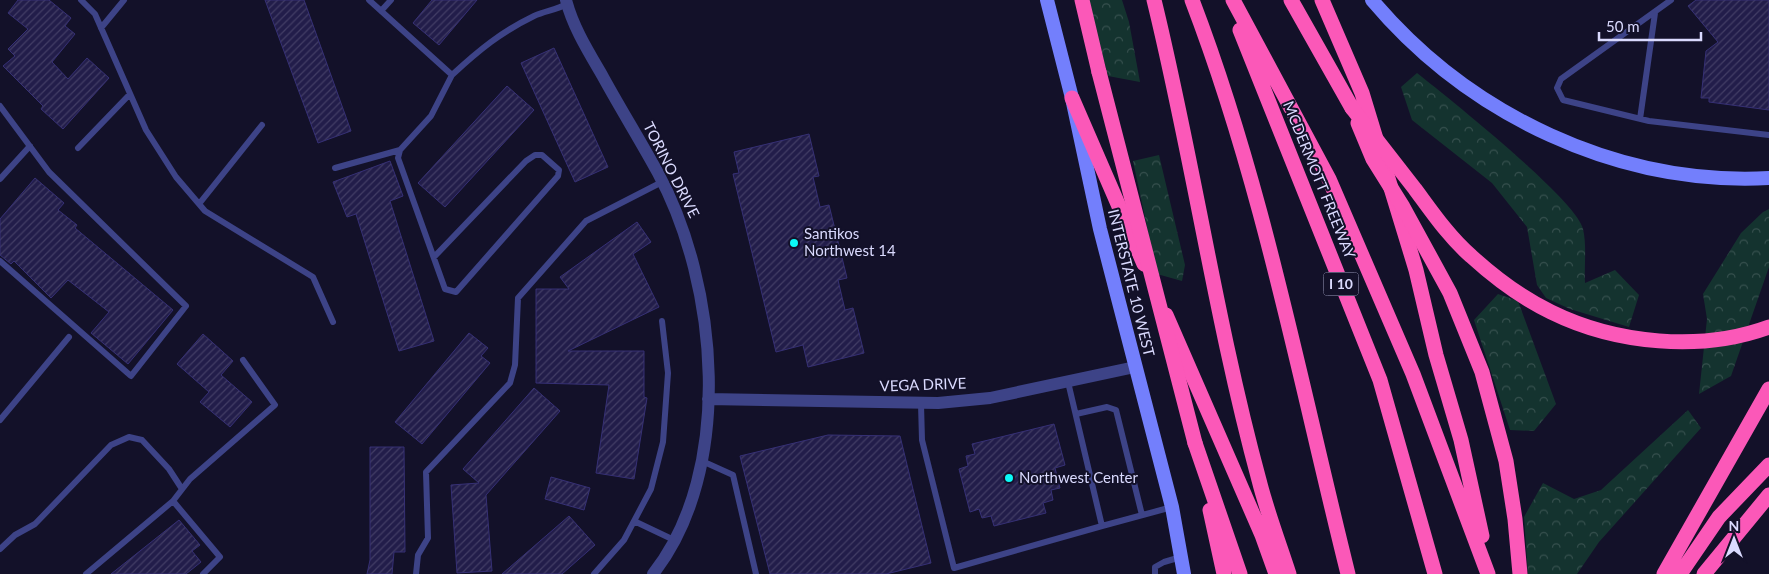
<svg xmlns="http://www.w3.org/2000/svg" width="1769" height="574" viewBox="0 0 1769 574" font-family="Lato,sans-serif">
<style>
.forest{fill:url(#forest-crowns)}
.building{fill:url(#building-hatch);stroke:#363075}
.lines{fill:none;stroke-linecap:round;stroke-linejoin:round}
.service{stroke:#3d4387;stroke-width:6}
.minor{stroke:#3d4387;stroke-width:12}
.secondary{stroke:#737ffc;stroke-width:14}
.motorway{stroke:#fb58b8;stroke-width:15}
.motorway-bridge{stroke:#fb58b8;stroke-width:15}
.poi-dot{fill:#0bf9f7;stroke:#131129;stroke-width:2}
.labels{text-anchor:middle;stroke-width:4;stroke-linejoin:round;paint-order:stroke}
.shield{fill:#131129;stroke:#9e9ebe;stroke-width:1}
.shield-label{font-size:14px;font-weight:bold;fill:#dadafe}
.street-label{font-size:15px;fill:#dadafe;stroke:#131129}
.poi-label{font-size:15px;fill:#dadafe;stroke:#131129;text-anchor:start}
</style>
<defs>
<pattern id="forest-crowns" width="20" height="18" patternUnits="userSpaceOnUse" patternTransform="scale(1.25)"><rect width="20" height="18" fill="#14332f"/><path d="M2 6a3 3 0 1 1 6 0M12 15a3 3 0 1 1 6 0" fill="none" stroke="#36504e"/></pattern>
<pattern id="building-hatch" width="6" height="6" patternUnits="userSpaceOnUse" patternTransform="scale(1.25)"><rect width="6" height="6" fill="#221d4a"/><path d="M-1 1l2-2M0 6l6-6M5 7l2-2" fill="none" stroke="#423d65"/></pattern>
</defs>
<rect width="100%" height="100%" fill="#131129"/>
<path class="forest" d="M1088,0H1122L1129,22L1140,82L1108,76Z
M1417,73C1446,96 1577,200 1583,229C1587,246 1584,266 1585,283L1615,270L1639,295L1629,327L1570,309L1546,298L1537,285L1527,227L1492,183L1412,120L1401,87Z
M1159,155L1185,265L1182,281L1157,274L1133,161Z
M1769,209V267L1731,376L1699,394L1707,319L1703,294L1741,233L1763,212Z
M1498,294L1518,301L1556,404L1534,431L1510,430L1474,320Z
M1688,410L1701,428L1599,542L1577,574H1528L1524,517L1543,483L1574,499L1601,490Z"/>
<path class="building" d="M18,0H49L71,18L65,26L75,34L52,62L68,79L87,58L109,78L63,129L41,109L43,106L3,66L15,56L8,49L28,29L8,13Z
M265,0H304L351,131L318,143Z
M432,0H477L439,45L413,23Z
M1696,0H1769V110L1709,102V98H1701L1706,51L1718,42L1688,6Z
M554,48L608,167L575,182L521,63Z
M507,86L534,110L445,207L418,183Z
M809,134L819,176L813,177L820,207L829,205L847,278L838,280L845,310L853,308L864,353L808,367L803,345L776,352L733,174L739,173L734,152Z
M390,161L403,196L390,201L434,341L399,351L356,214L347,217L333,182Z
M35,178L64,203L58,210L77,225L75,228L173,310L128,364L91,333L109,312L68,280L51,298L14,261L11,264L0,255V219Z
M637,222L651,242L633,254L659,307L568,351H644V397L647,398L634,479L596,473L609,385L536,383V289H569L560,277Z
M469,333L488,348L481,356L490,363L422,444L395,422Z
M203,334L233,361L221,375L252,402L230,427L200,402L209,392L177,364Z
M534,388L560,411L486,495L492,571L457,573L451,485L479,483L463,469Z
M1054,424L1065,465L1055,468L1060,488L1051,490L1053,500L1043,503L1046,513L994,526L991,516L982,518L979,509L970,512L959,469L968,466L966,456L975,454L972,444Z
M828,435L900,436L931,563L886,574H770L740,456Z
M370,447H404L405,552H394L392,574H367L370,560Z
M551,477L590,488L584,510L545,499Z
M569,516L595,545L562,574H502Z
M179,520L200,545L192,551L201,562L186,574H111Z"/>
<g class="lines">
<path class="service" d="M81,0L95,14L146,130L176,177L205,211L313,277L333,322
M369,0L452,75C479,50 501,32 534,16C545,11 556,10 567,4
M1671,0L1561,79L1557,88L1563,100L1649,121L1769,135
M381,11L391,0
M101,28L124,0
M0,106L49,172L186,306L131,376L0,261
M1640,119L1655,13
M78,148L130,94
M335,168L400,150
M0,179L30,146
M199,204L262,125
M434,257L526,161L535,155H542L559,170L558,176L456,292L445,289L398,158L400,150L431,116L452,75
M921,404L922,440L954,568L1102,526L1068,382
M1076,414L1107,407L1116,410L1142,515
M0,420L69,337
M702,461L733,475L756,574
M173,501L190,479L275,405L243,360
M634,521L674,540
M1102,526L1172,507
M0,549L15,535L35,524L111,445L129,437L142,440L169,469L182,489
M86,574L173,501L220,557L203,574
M416,574L418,555L428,538L426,472L510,383L515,365L518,298L586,221L662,182
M594,574L624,540L651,489L663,442L668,373L662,321
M1155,574V567L1164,562L1181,557"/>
<path class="minor" d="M566,0C573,27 588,51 602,75C620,108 640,140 658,173C718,284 735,470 653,574
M708,399L938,403L990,398L1135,367"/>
<path class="secondary" d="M1047,0L1072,98L1100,229L1172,507L1184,574
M1372,0C1469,115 1618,186 1769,178"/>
<path class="motorway" d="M1082,0L1099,72
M1154,0C1193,159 1216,322 1259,480C1267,512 1279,543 1289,574
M1192,0C1263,185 1300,382 1348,574
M1233,0L1329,179L1413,374L1488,574
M1291,0L1352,108
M1322,0L1362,93L1416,270L1436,355L1461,440L1482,536
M1240,30L1380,380L1435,574
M1072,98L1144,264
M1166,315L1262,535L1276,574
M1195,443L1240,574
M1210,510L1224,574
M1664,574L1769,389
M1680,574L1719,517L1769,465
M1704,574L1769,495"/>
<path class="motorway-bridge" d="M1099,72L1195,443
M1352,108C1373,135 1394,162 1415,189C1432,212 1449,237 1471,256C1494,277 1522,298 1551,312C1616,344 1701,352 1769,327
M1358,123L1373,159L1403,207L1450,293L1482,372L1506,461L1515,519L1520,574"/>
</g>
<g class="poi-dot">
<circle cx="794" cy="243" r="5"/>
<circle cx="1009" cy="478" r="5"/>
</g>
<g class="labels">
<rect class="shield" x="1323.5" y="272.5" width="35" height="23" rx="4"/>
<g class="shield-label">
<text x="1341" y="289">I 10</text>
</g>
<g class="street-label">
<text transform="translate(671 170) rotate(63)" y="5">TORINO DRIVE</text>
<text transform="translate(1319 180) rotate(68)" y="5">MCDERMOTT FREEWAY</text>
<text transform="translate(1131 283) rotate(76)" y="5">INTERSTATE 10 WEST</text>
<text transform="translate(923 385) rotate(-2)" y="5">VEGA DRIVE</text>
</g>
<g class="poi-label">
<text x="804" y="239">Santikos<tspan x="804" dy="17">Northwest 14</tspan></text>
<text x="1019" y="483">Northwest Center</text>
</g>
</g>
<g transform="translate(1734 539)" stroke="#131129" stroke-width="4" paint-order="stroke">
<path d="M0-4L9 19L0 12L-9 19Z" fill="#dadafe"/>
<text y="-8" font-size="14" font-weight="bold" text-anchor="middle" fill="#dadafe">N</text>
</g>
<path d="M1599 32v8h102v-8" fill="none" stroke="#dadafe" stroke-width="2.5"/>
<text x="1606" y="32" font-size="15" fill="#dadafe" stroke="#131129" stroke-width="4" paint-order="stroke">50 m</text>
</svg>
